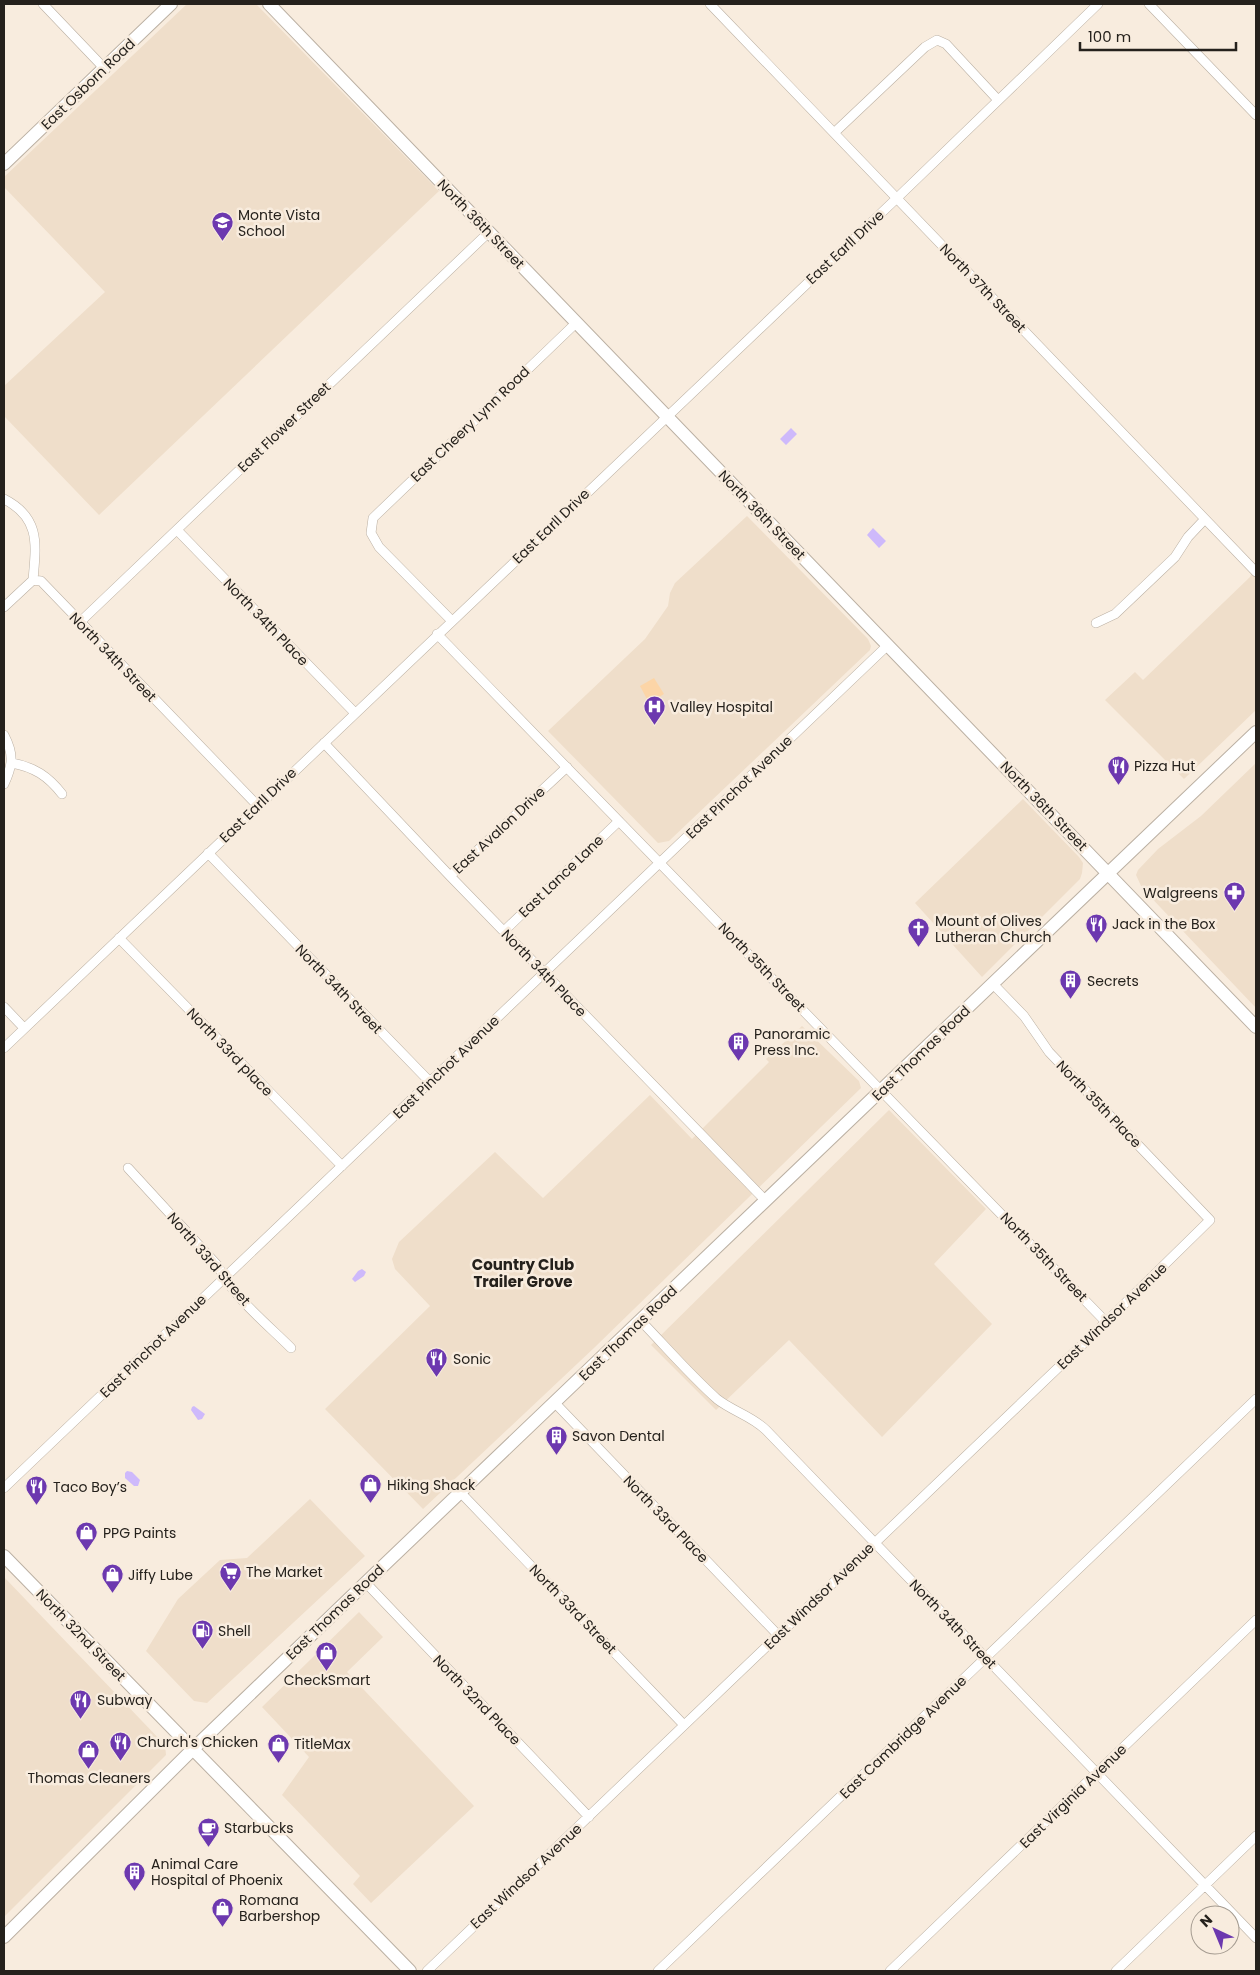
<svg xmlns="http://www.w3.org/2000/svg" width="1260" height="1975" viewBox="0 0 1260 1975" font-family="Poppins,sans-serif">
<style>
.built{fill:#efdeca}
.green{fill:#fcd5a7}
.water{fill:#ceb9fb}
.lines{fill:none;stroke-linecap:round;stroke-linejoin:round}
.minor-casing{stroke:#bbb0a3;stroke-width:10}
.secondary-casing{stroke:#bbb0a3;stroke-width:14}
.minor{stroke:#fff;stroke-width:9}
.secondary{stroke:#fff;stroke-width:12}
.labels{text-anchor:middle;stroke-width:5;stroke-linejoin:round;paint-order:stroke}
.street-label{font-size:14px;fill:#25211c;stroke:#f8ecde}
.poi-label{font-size:14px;fill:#25211c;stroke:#f8ecde;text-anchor:start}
.neighbourhood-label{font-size:15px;font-weight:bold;fill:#25211c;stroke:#f8ecde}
</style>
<rect width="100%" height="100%" fill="#f8ecde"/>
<path class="built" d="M187,4H256L439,191L99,515L4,416V386L105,292L4,187V177Z
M747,516L868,639L871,646L870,650L669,841L658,843L548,731L645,639L668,606L670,593L675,583Z
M1256,563V710L1184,779L1105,700L1135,672L1143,680L1250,577Z
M1256,763V1008L1142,888L1136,875L1138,870L1158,849L1201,816Z
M1023,799L1079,857L1083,863L1082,873L1080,879L982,977L915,903Z
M802,1026L859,1081L861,1088L595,1347L423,1509L325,1409L430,1306L395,1269L392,1259L399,1242L495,1152L543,1198L650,1095L692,1139L769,1062L766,1059Z
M889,1110L986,1209L934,1264L992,1324L882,1437L789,1340L716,1410L651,1345Z
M310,1499L365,1556L207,1703L194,1701L146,1651L178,1599L220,1560L247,1558Z
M4,1577L165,1745L166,1755L4,1917Z
M359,1612L383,1637L347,1672L474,1806L371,1903L353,1884L360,1876L282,1795L309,1757L262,1707Z"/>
<path class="green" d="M654,678L664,694L649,703L640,686Z"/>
<path class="water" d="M791,428L797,434L786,445L780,439Z
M873,528L886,541L879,548L867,535Z
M362,1269L366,1272L364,1276L355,1282L352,1279L358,1271Z
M194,1406L205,1414L202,1419L198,1420L191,1410L192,1407Z
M127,1471L132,1472L140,1480L138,1486H134L125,1478V1473Z"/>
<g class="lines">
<defs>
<path id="minor" d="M43,4L104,68
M710,4L1256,572
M1149,4L1256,115
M834,133L925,47L937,40L946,44L998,100
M4,499C41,518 36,545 33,580
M177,530L355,713
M33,580L41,581L258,806
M4,607L33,580
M452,621L379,547L371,533L373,518L576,323
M80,622L489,232
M1096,623L1115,614L1175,557L1188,537L1205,519
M437,634L1106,1322
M4,735C14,754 13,765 4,784
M324,743L450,876L766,1201
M12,763C34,767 48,776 62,794
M208,853L430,1082
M450,876L567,767
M504,931L619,821
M119,938L342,1166
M4,1007L24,1028
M4,1048L897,198L1098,4
M128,1168L218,1266C232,1296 267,1324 291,1348
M641,1321C666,1347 690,1375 717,1399C732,1411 752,1416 766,1430L1256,1938
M555,1403L778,1635
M4,1488L888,645
M461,1493L684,1725
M366,1583L589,1817
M427,1971L1106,1322L1210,1220L1049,1052L1024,1016L993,984
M658,1971L1256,1399
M890,1971L1256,1620
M1116,1971L1256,1836"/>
<path id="secondary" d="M269,4L1256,1027
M4,164L171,4
M4,1556L410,1971
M4,1937L193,1749L382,1567L1256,732"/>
</defs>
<use href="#minor" class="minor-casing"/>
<use href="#secondary" class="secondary-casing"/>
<use href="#minor" class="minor"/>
<use href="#secondary" class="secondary"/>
</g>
<defs>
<symbol id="school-pin" viewBox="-11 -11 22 30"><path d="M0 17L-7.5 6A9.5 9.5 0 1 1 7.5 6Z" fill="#6c38af" stroke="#f8ecde"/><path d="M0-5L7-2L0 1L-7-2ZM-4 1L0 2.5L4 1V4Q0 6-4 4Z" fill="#fff"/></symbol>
<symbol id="hospital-pin" viewBox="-11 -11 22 30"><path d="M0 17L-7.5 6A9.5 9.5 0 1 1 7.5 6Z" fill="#6c38af" stroke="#f8ecde"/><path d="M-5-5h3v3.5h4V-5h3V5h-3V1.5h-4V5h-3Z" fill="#fff"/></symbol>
<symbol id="restaurant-pin" viewBox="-11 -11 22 30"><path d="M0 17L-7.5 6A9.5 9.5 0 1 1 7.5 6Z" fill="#6c38af" stroke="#f8ecde"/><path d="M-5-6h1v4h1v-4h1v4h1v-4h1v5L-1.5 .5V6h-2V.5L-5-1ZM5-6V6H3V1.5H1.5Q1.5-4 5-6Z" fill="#fff"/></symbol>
<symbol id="pharmacy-pin" viewBox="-11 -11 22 30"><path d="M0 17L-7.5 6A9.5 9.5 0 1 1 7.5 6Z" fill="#6c38af" stroke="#f8ecde"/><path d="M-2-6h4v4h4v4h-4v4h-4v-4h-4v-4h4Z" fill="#fff"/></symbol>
<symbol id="church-pin" viewBox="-11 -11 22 30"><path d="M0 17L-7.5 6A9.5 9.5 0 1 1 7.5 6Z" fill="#6c38af" stroke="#f8ecde"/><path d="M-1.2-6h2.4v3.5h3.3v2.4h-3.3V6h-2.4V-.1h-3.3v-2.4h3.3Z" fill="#fff"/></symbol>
<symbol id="building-pin" viewBox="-11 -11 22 30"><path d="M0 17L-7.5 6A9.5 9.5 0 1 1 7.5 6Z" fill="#6c38af" stroke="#f8ecde"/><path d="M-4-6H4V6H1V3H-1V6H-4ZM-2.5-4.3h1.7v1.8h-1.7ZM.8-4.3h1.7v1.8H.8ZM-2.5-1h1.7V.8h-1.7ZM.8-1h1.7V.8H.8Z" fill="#fff"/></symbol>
<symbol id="shop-pin" viewBox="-11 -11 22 30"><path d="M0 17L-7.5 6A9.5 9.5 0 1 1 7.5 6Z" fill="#6c38af" stroke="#f8ecde"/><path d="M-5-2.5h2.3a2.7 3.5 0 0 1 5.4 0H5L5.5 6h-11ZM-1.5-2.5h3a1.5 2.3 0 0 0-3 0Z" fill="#fff"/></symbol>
<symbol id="supermarket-pin" viewBox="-11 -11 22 30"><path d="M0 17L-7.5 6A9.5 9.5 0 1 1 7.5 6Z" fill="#6c38af" stroke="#f8ecde"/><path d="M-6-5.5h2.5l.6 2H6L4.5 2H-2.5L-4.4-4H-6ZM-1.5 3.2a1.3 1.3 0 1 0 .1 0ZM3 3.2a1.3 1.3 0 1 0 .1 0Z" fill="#fff"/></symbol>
<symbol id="fuel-pin" viewBox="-11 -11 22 30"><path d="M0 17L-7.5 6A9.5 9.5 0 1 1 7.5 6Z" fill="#6c38af" stroke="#f8ecde"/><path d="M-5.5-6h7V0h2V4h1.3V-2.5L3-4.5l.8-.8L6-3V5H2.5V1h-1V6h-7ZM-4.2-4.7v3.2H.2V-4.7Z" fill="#fff"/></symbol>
<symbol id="cafe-pin" viewBox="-11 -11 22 30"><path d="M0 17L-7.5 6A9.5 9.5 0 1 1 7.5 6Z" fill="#6c38af" stroke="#f8ecde"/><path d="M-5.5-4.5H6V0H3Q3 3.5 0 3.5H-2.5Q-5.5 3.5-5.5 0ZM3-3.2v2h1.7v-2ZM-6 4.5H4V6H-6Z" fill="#fff"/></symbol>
</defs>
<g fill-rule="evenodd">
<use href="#school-pin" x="210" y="210" width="25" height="34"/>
<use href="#hospital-pin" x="642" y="694" width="25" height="34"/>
<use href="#restaurant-pin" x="1106" y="754" width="25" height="34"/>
<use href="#pharmacy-pin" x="1222" y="880" width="25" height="34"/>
<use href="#restaurant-pin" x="1084" y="912" width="25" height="34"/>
<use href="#church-pin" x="906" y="916" width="25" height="34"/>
<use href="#building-pin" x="1058" y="968" width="25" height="34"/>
<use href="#building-pin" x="726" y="1030" width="25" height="34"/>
<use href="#restaurant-pin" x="424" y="1346" width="25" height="34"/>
<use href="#building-pin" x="544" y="1424" width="25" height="34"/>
<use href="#shop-pin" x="358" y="1472" width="25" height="34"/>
<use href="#restaurant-pin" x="24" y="1474" width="25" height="34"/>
<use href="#shop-pin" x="74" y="1520" width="25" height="34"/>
<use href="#supermarket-pin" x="218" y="1560" width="25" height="34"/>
<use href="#shop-pin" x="100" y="1562" width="25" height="34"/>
<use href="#fuel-pin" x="190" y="1618" width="25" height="34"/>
<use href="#shop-pin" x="314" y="1640" width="25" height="34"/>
<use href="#restaurant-pin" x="68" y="1688" width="25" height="34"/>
<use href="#restaurant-pin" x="108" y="1730" width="25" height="34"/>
<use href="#shop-pin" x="266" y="1732" width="25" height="34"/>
<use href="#shop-pin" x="76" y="1738" width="25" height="34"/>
<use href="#cafe-pin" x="196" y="1816" width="25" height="34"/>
<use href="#building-pin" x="122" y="1860" width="25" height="34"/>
<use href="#shop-pin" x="210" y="1896" width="25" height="34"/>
</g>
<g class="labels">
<g class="street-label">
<text transform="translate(88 84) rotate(-44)" y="5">East Osborn Road</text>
<text transform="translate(481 224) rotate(46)" y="5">North 36th Street</text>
<text transform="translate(845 247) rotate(-43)" y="5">East Earll Drive</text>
<text transform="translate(983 288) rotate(46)" y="5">North 37th Street</text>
<text transform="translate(470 424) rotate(-44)" y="5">East Cheery Lynn Road</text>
<text transform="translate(284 427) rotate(-44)" y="5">East Flower Street</text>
<text transform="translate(762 515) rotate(46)" y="5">North 36th Street</text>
<text transform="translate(551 526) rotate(-44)" y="5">East Earll Drive</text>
<text transform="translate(266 622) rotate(46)" y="5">North 34th Place</text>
<text transform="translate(113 657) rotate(46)" y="5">North 34th Street</text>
<text transform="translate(739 787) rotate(-44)" y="5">East Pinchot Avenue</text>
<text transform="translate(258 805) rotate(-44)" y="5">East Earll Drive</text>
<text transform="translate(1044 806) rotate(46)" y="5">North 36th Street</text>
<text transform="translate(499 830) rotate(-43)" y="5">East Avalon Drive</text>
<text transform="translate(561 876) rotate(-44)" y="5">East Lance Lane</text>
<text transform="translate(762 967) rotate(46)" y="5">North 35th Street</text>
<text transform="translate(544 973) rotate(46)" y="5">North 34th Place</text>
<text transform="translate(339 989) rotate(46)" y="5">North 34th Street</text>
<text transform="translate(230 1052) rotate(46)" y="5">North 33rd place</text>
<text transform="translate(921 1053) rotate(-44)" y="5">East Thomas Road</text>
<text transform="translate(446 1067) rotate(-44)" y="5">East Pinchot Avenue</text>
<text transform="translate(1099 1104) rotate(46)" y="5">North 35th Place</text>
<text transform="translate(1044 1257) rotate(46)" y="5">North 35th Street</text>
<text transform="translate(209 1259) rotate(49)" y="5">North 33rd Street</text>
<text transform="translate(1112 1316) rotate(-44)" y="5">East Windsor Avenue</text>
<text transform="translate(628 1333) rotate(-44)" y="5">East Thomas Road</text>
<text transform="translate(153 1346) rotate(-44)" y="5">East Pinchot Avenue</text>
<text transform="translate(666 1519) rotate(46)" y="5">North 33rd Place</text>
<text transform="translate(819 1596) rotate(-44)" y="5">East Windsor Avenue</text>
<text transform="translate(573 1609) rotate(46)" y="5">North 33rd Street</text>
<text transform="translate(335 1612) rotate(-44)" y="5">East Thomas Road</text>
<text transform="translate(953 1624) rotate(46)" y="5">North 34th Street</text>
<text transform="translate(81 1635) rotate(46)" y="5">North 32nd Street</text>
<text transform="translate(477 1700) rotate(46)" y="5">North 32nd Place</text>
<text transform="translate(903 1737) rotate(-44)" y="5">East Cambridge Avenue</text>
<text transform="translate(1073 1796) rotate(-44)" y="5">East Virginia Avenue</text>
<text transform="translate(526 1876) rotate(-43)" y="5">East Windsor Avenue</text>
</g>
<g class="poi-label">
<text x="238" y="220">Monte Vista<tspan x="238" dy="16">School</tspan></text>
<text x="670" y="712">Valley Hospital</text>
<text x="1134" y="771">Pizza Hut</text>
<text x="1218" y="898" text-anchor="end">Walgreens</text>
<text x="935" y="926">Mount of Olives<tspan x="935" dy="16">Lutheran Church</tspan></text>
<text x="1112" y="929">Jack in the Box</text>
<text x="1087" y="986">Secrets</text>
<text x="754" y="1039">Panoramic<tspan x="754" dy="16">Press Inc.</tspan></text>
<text x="453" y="1364">Sonic</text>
<text x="572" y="1441">Savon Dental</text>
<text x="387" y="1490">Hiking Shack</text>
<text x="53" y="1492">Taco Boy’s</text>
<text x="103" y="1538">PPG Paints</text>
<text x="246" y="1577">The Market</text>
<text x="128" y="1580">Jiffy Lube</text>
<text x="218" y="1636">Shell</text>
<text x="327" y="1685" text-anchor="middle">CheckSmart</text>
<text x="97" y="1705">Subway</text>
<text x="137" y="1747">Church's Chicken</text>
<text x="294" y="1749">TitleMax</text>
<text x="89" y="1783" text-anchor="middle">Thomas Cleaners</text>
<text x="224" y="1833">Starbucks</text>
<text x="151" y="1869">Animal Care<tspan x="151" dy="16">Hospital of Phoenix</tspan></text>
<text x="239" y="1905">Romana<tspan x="239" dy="16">Barbershop</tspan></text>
</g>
<g class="neighbourhood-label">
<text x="523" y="1270">Country Club<tspan x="523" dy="17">Trailer Grove</tspan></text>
</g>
</g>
<rect width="1260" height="1975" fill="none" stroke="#25211c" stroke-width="10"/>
<g transform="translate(1215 1930) rotate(316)"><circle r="24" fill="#f8ecde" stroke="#a49b90"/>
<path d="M0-4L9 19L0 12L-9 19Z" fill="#6c38af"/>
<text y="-8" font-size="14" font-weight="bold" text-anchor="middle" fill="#25211c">N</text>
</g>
<path d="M1080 42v8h156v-8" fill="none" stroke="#25211c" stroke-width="2.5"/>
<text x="1088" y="42" font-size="15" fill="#25211c" stroke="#f8ecde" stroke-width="4" paint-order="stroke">100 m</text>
</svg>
